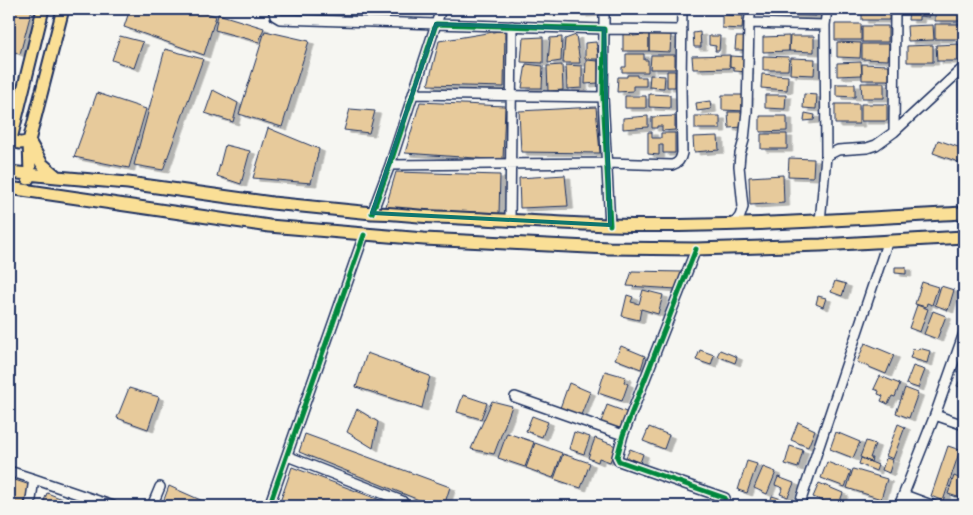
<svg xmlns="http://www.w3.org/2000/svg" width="973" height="515" viewBox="0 0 973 515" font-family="'Balsamiq Sans',sans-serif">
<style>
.building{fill:#e7ca9b;stroke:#1b2f5e;filter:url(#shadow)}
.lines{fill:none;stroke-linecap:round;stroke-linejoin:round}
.minor-casing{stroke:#1b2f5e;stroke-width:12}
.major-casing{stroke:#1b2f5e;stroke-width:15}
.minor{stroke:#f6f6f2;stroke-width:9}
.major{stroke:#fadf96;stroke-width:11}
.cycleway-casing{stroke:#f6f6f2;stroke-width:8}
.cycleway{stroke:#00873e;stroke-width:5}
.marked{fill:none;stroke:#0f766e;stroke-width:4;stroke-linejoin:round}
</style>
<defs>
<filter id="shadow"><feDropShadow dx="5.5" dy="3" stdDeviation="0" flood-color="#0004"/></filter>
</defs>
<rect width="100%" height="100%" fill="#f6f6f2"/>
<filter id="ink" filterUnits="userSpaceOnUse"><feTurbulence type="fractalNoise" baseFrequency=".02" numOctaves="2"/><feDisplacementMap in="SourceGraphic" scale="10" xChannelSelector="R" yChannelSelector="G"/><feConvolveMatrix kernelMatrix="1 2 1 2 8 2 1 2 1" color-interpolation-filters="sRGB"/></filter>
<g filter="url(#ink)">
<path class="building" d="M9,9H32L20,54L9,50Z
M130,9H192L216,16L204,55L124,27Z
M311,9H331V10H318V12L311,13Z
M370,9H387V10L370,11Z
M387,9H406V10L387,12Z
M545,9H561V12L545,13Z
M562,9H580V13L563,12Z
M582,9H602V13L581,14Z
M724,9H748V12H724Z
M765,9H788V13H765Z
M791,9H816V16L791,15Z
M862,9H889V20H862Z
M909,9H929V17L919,16V20H908Z
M935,9H961V21H935Z
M218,14L264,28L259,42L215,30Z
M722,15L743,16L742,29L722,28Z
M835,24H861V40H835Z
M935,24H960V39H935Z
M933,25L934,40L908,41L907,26Z
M862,26H888V42H862Z
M505,30L504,87L428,85L439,41Z
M265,31L309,41L282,127L239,114Z
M644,32H649V51H623V33H633V36L644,35Z
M700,32L701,47H694L693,33Z
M649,34L671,35L670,52L649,51Z
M576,35L580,63H563L565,39Z
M120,36L143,42L134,68L112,60Z
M709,36H720L719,51H715L716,46L709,45Z
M789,36V51L763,52V37Z
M790,36H814V52L789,51Z
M543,37V63L521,62L523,38Z
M562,37L561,61L548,63L550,38Z
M736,37H747V50H735Z
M596,42L599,59H585V43Z
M837,42L861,43L860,58L837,57Z
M862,44H889L888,60L862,59Z
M959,44L960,61H937L936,45Z
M933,45V62H907V46Z
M165,49L203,59L163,170L134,165Z
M626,54H644V60H648V72H622V67H626Z
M651,55H675V69H650Z
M730,55V68L693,69L692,56Z
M730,56L748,57V72L734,71V67L729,66Z
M763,56L789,57L788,70H763Z
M791,58L815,59L814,75L790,74Z
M586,60L598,61V83L585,84Z
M861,62L862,75L837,76V63Z
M526,64L543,66L542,88H522Z
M862,64L889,65V80H862Z
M562,65L563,90L548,91L547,66Z
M566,65L582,66V88L567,89Z
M667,71H675V87H667Z
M762,74L788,76L787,90L761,88Z
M627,75H637V77H646V86H633V91L617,92L618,77H627Z
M650,75L665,76L664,88L649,87Z
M861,83H884V98H862Z
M836,84H855V97L836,96Z
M213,90L238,103L233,122L205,113Z
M97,93L146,109L129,168L74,157Z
M649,94L670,95V108L649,107Z
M804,94L817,95L816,109L803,108Z
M722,95H748L747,111L722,110Z
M765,95H786L785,109L765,108Z
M625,96H646V108H625Z
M710,101L711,109L697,111L696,103Z
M420,102L505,106L503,160L405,153Z
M835,104H859V124H835Z
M861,104H887V121H861Z
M596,107L600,153L521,152L519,111Z
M350,109L375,111L369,133L344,130Z
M728,112H742L743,127L729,128Z
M805,113L815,115L814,120L804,121Z
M648,116V127L623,129V118Z
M675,116V130L662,131V126H657V128H652V117Z
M695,116H720V129H695Z
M760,116H787V131L760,132Z
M268,128L319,149L311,183L253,178Z
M648,132H652V138H661V133H675V153H663V145H659V155L648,154Z
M761,134H787V149H761Z
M718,136L719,150L694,152L693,137Z
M938,140L964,149V164L933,153Z
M225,145L250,151L241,184L217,176Z
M789,158L814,159L813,177L788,176Z
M396,172L500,175L499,214L384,213Z
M565,175L568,206L520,208L519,178Z
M783,175L784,203L750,205L749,177Z
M895,267H906V274L895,273Z
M632,271L683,272L677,289L627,286Z
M835,281L846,284L842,296L831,292Z
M922,282L938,287L932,305L927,303L926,307L915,304Z
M941,286L954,290L948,310L935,305Z
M643,290L663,295L658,314L641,309L639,320L622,316L627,295L633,297L631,302L639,304Z
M818,296L826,298L823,307L816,304Z
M917,305L928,309L920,332L909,328Z
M933,311L946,316L937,339L924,334Z
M865,343L894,355L886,374L857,362Z
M621,346L645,356L641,369L615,359Z
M919,348L930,351L927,363L910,358L913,349L918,350Z
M700,350L714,355L711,365L696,360Z
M720,350L737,357L735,363L717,356Z
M367,353L430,376L422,408L356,387Z
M913,366L925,370L918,388L906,384Z
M605,371L626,377L624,382L628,384L622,401L598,393Z
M880,376L900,384L895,397L892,396L888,404L881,401L883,396L878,394L879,391L874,389Z
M960,380L964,382V388L957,386Z
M569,383L590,392L581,415L560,408Z
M129,388L159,397L148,429L117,418Z
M905,388L918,393L909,418L896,413Z
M463,395L487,403L481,419L457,412Z
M492,401L512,406L494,454L471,449Z
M607,405L629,413L622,433L600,425Z
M357,409L378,422L373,448L347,432Z
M532,416L548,422L542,437L526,431Z
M798,422L815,430L808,447L791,440Z
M898,424L905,427L893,459L886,456Z
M649,427L669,435L664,449L643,441Z
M574,432L590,437L584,454L569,449Z
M836,432L860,442L853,458L830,449Z
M507,433L534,442L525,467L498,458Z
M305,434L450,487L444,506H434L299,452Z
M595,438L616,446L610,462L599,458L598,462L588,458Z
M866,441L875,444L870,458H872L871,462L860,457Z
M535,443L562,453L553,478L526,468Z
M790,446L803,450L798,468L785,464Z
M948,446L960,450L943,501L931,496Z
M630,449L643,454L640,463L626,457Z
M563,454L590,463L581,488L554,479Z
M861,458L878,465L876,471L859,464Z
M886,458L893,460L889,473L882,470Z
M747,461L757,464L747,493L738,490Z
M827,462L851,471L845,487L821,478Z
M292,467L396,506H293L280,502Z
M763,467L776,472L767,494L754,488Z
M853,469L887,479L881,499L847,488Z
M954,476L964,480V499L948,494Z
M778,477L794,483L788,497L780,494L783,488L775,485Z
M9,478L30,485L23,506H9Z
M819,483L843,493L838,506H835L813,497Z
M169,486L214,506H166L162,505Z
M47,493L68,501L65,506H42Z
M772,496L782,499L780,504L782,505L783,502L789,505V506H769Z
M865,502L876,506H863Z"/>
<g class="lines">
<defs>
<path id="minor" d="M273,9L275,16L280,19L436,24L441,9
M604,9V29L682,30
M749,23L825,25
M413,94L603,97
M894,132L895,9
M826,156L838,150L867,148L876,145L894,132L964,67
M390,165L606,163L672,165C679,163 681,159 682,153L681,84L682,9
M372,213L390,165L436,24L604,29L603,97L610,225
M510,220L512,26
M820,222L826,156L825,25L827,9
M734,224L740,216L743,207L739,166L740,154L744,140L747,111L749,23L751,9
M696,249L623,435L617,457L619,461L725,498
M515,397L623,435
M935,415L964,425
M287,456L402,501L406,506
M9,471L34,479
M904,495L934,506
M30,506L34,479L113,506
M152,506L160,487
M269,506L364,235
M799,506L888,240
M899,506L935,415L964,333"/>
<path id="major" d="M9,141L11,139C18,144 21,144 29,141L42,164L57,177
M9,144L11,139L43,9
M9,172L57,177L128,183L272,203L372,213C393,213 415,216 436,217C494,219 552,223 609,225C728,228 846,219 964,213
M28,179L30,174L29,141L63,9
M9,188L269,226L424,239L609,248L696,249L821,245L964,237"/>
</defs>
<use href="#minor" class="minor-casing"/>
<use href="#major" class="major-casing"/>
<use href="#minor" class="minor"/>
<use href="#major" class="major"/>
<defs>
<path id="cycleway" d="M372,213L390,165L436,24L604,29L603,97L610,225
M696,249L623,435L617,457L619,461L725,498
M269,506L364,235"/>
</defs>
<use href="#cycleway" class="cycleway-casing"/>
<use href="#cycleway" class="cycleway"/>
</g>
</g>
<path class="marked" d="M436,24L604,29L610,225L372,213Z"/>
<rect width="973" height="515" fill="none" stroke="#f6f6f2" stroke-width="30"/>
<rect x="15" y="15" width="943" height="485" fill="none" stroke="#1b2f5e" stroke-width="2" filter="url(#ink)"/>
</svg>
